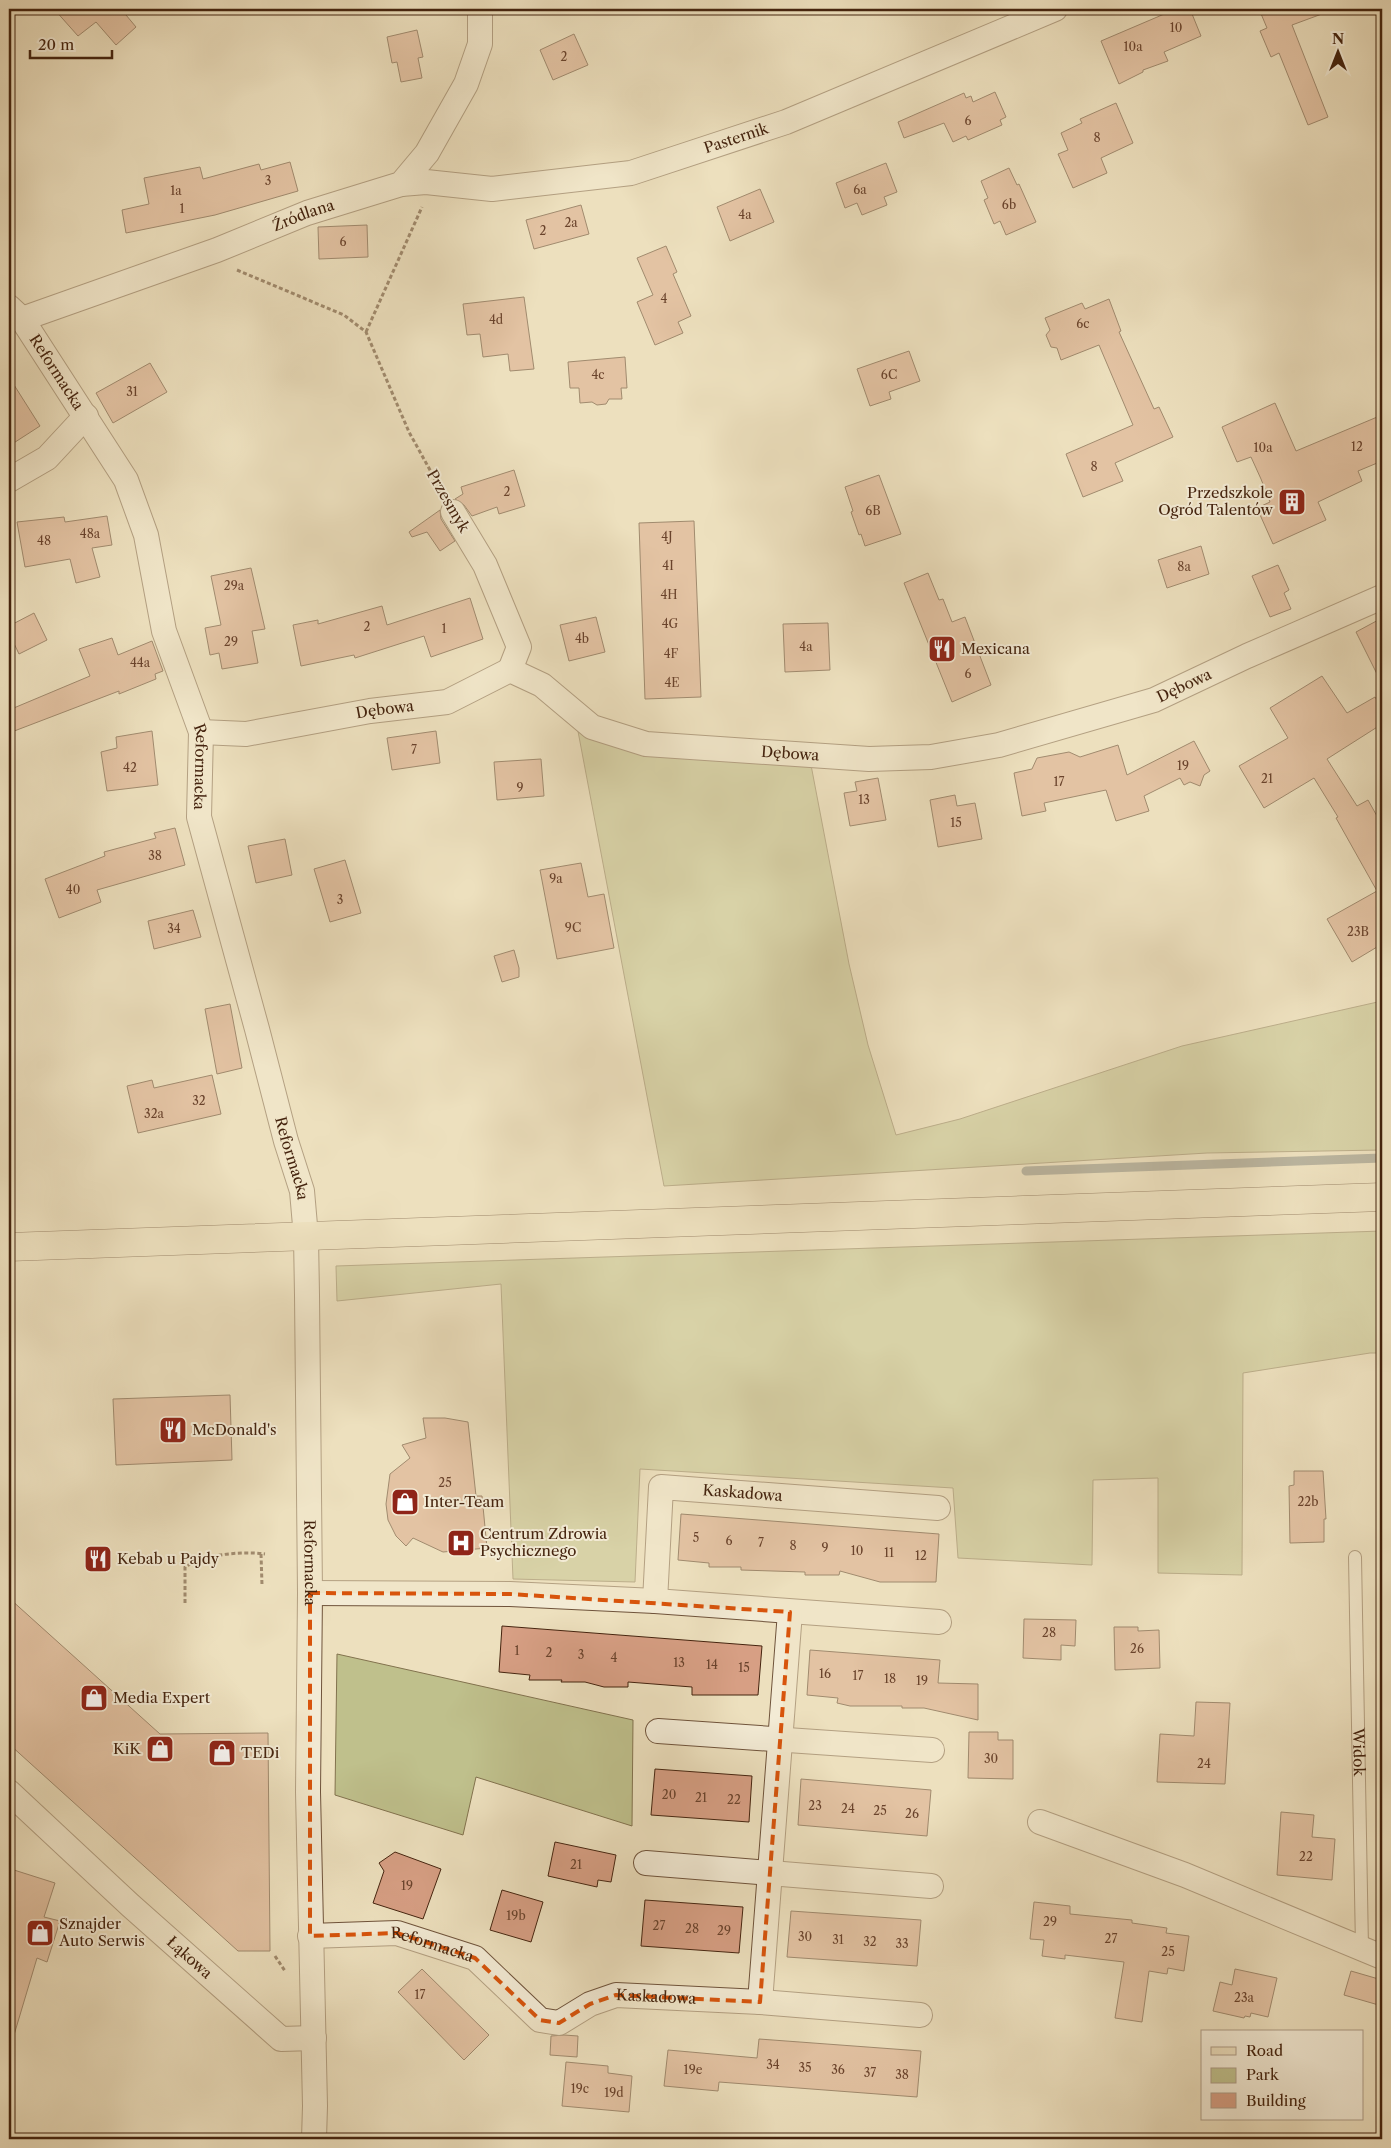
<svg xmlns="http://www.w3.org/2000/svg" width="1391" height="2148" viewBox="0 0 1391 2148" font-family="'Libre Caslon Text',serif">
<style>
.green{fill:#bfc08c;stroke:#82724e}
.lines{fill:none;stroke-linecap:round;stroke-linejoin:round}
.stream{stroke:#7c7e78;stroke-width:9}
.building{fill:#d79f84;stroke:#45240f}
.service-casing{stroke:#6f533b;stroke-width:14}
.minor-casing{stroke:#6f533b;stroke-width:26}
.primary-casing{stroke:#45240f;stroke-width:29}
.path{stroke:#45240f;stroke-width:3;stroke-dasharray:4 2.5;stroke-linecap:butt}
.service{stroke:#f3ebd5;stroke-width:12}
.minor{stroke:#f3ebd5;stroke-width:24}
.primary{stroke:#ede0be;stroke-width:28}
.marked{fill:none;stroke:#d8540c;stroke-width:4;stroke-dasharray:10 6;stroke-linejoin:round}
.labels{text-anchor:middle;stroke-width:4;stroke-linejoin:round;paint-order:stroke}
.number-label{font-size:12px;fill:#6a432c}
.street-label{font-size:15px;fill:#45240f;stroke:#f3ebd5}
.poi-label{font-size:15px;fill:#45240f;stroke:#f3ebd5;text-anchor:start}
</style>
<rect width="100%" height="100%" fill="#ede0be"/>
<filter id="stains"><feTurbulence type="fractalNoise" baseFrequency=".004" numOctaves="4"/><feColorMatrix values="0 0 0 0 .2 0 0 0 0 .09 0 0 0 0 .02 0 0 0 .5 -.17"/></filter>
<radialGradient id="worn" r=".72"><stop offset=".6" stop-color="#630" stop-opacity="0"/><stop offset="1" stop-color="#630" stop-opacity=".3"/></radialGradient>
<path class="green" d="M577,726L811,765L849,964L868,1045L896,1135L960,1119L1182,1046L1382,1001V1150L1207,1153L664,1186Z
M1382,1231V1353H1370L1243,1373L1242,1575L1158,1573V1478L1093,1480L1092,1565L958,1558L953,1488L640,1469L635,1582L513,1579L501,1284L337,1301L336,1266Z
M337,1654L633,1720L632,1826L476,1777L463,1835L335,1795Z"/>
<g class="lines">
<path class="stream" d="M1026,1171L1382,1158"/>
</g>
<path class="building" d="M54,9H121L136,27L116,45L96,22L78,36Z
M1176,9H1190L1201,36L1164,52L1168,61L1143,70V72L1119,84L1101,41Z
M1259,9H1330V11L1292,25L1328,117L1308,125L1279,53L1271,57L1260,31L1267,28Z
M417,30L423,57L418,58L422,78L401,82L397,62L392,63L387,37Z
M574,34L588,65L553,80L540,50Z
M995,92L1006,117L1000,120L1002,125L968,140L966,136L953,142L944,123L904,138L898,122L964,93L966,98L971,96L973,102Z
M1116,103L1133,143L1101,158L1107,173L1073,188L1058,154L1068,150L1061,133L1082,123L1080,119Z
M290,162L298,191L215,215L126,233L122,210L149,204L144,178L200,167L203,179L259,164L261,170Z
M886,163L897,192L884,197L887,205L862,215L857,203L845,208L836,183Z
M1009,168L1017,185L1019,184L1036,222L1006,235L1000,221L994,224L984,200L988,198L981,181Z
M760,189L774,222L730,241L717,207Z
M581,205L589,234L534,249L526,220Z
M367,225L368,257L319,259L318,227Z
M666,246L677,272L673,274L691,316L678,322L683,333L655,345L637,302L653,295L637,258Z
M524,297L534,369L510,371L508,354L483,357L480,334L467,335L463,304Z
M1109,299L1121,331L1119,332L1154,409L1159,407L1173,437L1115,463L1123,481L1083,497L1066,454L1133,425L1099,345L1061,360L1057,348L1051,347L1046,335L1050,330L1045,318L1082,303L1085,309Z
M909,351L920,381L889,392L891,399L870,406L857,369Z
M625,357L627,388H621L622,399H609L606,404L597,405L592,402L580,403L579,388H570L568,362Z
M150,363L167,392L113,423L96,393Z
M9,377L40,426L9,446Z
M1275,403L1296,451L1382,415V461L1358,471L1362,481L1318,502L1326,520L1273,544L1257,508L1270,502L1261,479L1251,457L1237,462L1222,427Z
M514,470L525,506L499,514L497,507L472,516L464,505L455,499L463,494L461,487Z
M879,475L901,534L865,546L861,534L859,535L851,512L853,511L845,487Z
M440,510L441,519L455,541L440,551L427,532L412,537L409,532Z
M107,516L112,545L92,548L100,577L76,583L70,559L25,567L17,522L64,517L65,522Z
M694,521L701,697L645,699L639,523Z
M1201,546L1209,574L1167,588L1158,560Z
M1278,565L1289,590L1284,593L1291,609L1270,617L1252,576Z
M251,568L265,629L252,631L258,663L222,669L219,653L210,655L205,628L221,625L211,576Z
M928,573L939,600L943,599L952,622L965,617L991,685L952,702L904,583Z
M470,598L483,639L431,657L424,636L355,658L354,655L301,666L293,625L318,620V624L382,606L387,625Z
M34,613L47,640L19,654L9,633V626Z
M596,617L605,652L569,661L560,625Z
M1382,618V684L1356,632Z
M828,623L830,670L785,672L783,624Z
M112,638L118,655L152,641L163,671L155,674L156,679L119,694V691L9,733V710L90,676L79,649Z
M1322,676L1347,713L1375,697L1382,709V724L1327,759L1357,806L1368,800L1382,825V944L1352,962L1327,919L1377,891L1336,818L1338,817L1314,778L1264,808L1239,766L1288,738L1270,708Z
M152,731L158,785L107,791L101,752L117,748L116,737Z
M436,731L440,763L392,770L387,738Z
M1194,741L1210,771L1204,775L1200,786L1190,782L1184,785L1180,778L1144,796L1149,811L1116,821L1106,790L1044,803L1046,811L1022,816L1014,773L1032,769L1037,758L1069,752L1080,757L1118,745L1127,775Z
M541,759L544,796L497,800L494,762Z
M878,778L886,820L850,826L844,793L857,791L855,782Z
M955,795L957,806L975,803L982,839L938,847L930,800Z
M175,828L185,865L97,890L101,902L59,918L45,879L105,856L104,852L156,838L154,833Z
M285,839L292,875L256,883L248,846Z
M345,860L361,913L330,922L314,869Z
M581,863L588,897L604,894L614,948L557,959L540,870Z
M193,910L201,937L154,949L148,921Z
M514,950L519,968V977L502,982L494,956Z
M230,1004L242,1068L217,1074L205,1009Z
M212,1075L221,1114L138,1133L127,1086L152,1080L154,1088Z
M230,1395L232,1460L116,1465L113,1399Z
M423,1418H445L468,1422L476,1496H482L487,1548L443,1552L413,1538L406,1546L396,1536L388,1520L386,1504L390,1474L410,1458L402,1445L426,1438Z
M1294,1471H1323L1326,1519H1324V1542L1290,1543L1289,1486L1294,1485Z
M681,1514L939,1534L936,1582H880L840,1571L839,1575H805V1572L741,1570V1567H709V1563L678,1560Z
M9,1598L160,1734L268,1733L270,1951H238L9,1744Z
M1024,1619L1076,1620L1075,1646L1061,1645V1660L1023,1658Z
M502,1626L762,1646L758,1695H692V1687L628,1682V1687H604L585,1682H561L562,1680H529L530,1675L499,1672Z
M1114,1627H1138V1631L1159,1630L1160,1668L1115,1670Z
M810,1650L940,1660L938,1683L978,1684V1720L924,1708H902V1706H850L837,1703L838,1698L807,1695Z
M1196,1702L1230,1703L1225,1784L1157,1782L1160,1734L1194,1736Z
M969,1732H998V1740H1013V1779L968,1778Z
M655,1769L752,1776L749,1822L651,1815Z
M801,1779L931,1790L927,1836L798,1825Z
M1281,1812L1314,1815L1312,1837L1335,1839L1332,1880L1277,1875Z
M555,1842L616,1855L611,1882L598,1880L597,1887L548,1876Z
M395,1852L441,1869L423,1919L373,1903L384,1871L379,1863Z
M14,1870L55,1883L44,1917L60,1921L47,1962L37,1958L14,2035H9V1888Z
M502,1890L543,1902L531,1942L490,1930Z
M645,1900L743,1907L739,1953L641,1946Z
M1034,1902L1070,1906V1914L1132,1920V1923L1167,1928L1166,1933L1189,1936L1184,1971L1168,1968L1167,1974L1149,1971L1142,2022L1115,2018L1124,1962L1065,1955V1959L1042,1956L1044,1940L1030,1939Z
M791,1911L921,1920L917,1966L787,1957Z
M422,1969L489,2035L464,2060L398,1992Z
M1235,1969L1277,1978L1268,2017L1251,2013L1250,2017L1245,2016L1244,2018L1213,2011L1220,1982L1232,1985Z
M1351,1971L1382,1980V2006L1344,1995Z
M564,2035L578,2036L577,2057L550,2055L551,2036Z
M759,2039L921,2051L917,2097L719,2082L718,2091L664,2086L668,2050L757,2058Z
M566,2062L608,2066V2073L632,2076L629,2112L562,2106Z"/>
<g class="lines">
<defs>
<g id="service">
<path id="s1" d="M1355,1557L1362,1948"/>
</g>
<g id="minor">
<path id="s2" d="M401,184L426,182L492,189L631,173L786,122L1055,9"/>
<path id="s3" d="M9,307L22,319L126,480L146,535L164,631L201,732L199,817L257,1029L286,1141L302,1191L306,1237L307,1295L310,1593L308,1792L315,2106L314,2139"/>
<path id="s4" d="M22,319L217,250L307,213L401,184L427,153L466,84L480,44V9"/>
<path d="M9,480L47,458L86,416"/>
<path d="M453,512L485,565L519,647L510,670"/>
<path id="s5" d="M201,732L246,734L370,711L447,702L510,670L542,685L592,727L646,744L869,759L931,757L999,745L1154,700L1247,656L1382,597"/>
<path d="M310,1593L510,1594L655,1601L939,1622"/>
<path id="s6" d="M655,1601L661,1487L938,1508"/>
<path d="M658,1731L932,1750"/>
<path id="s7" d="M9,1792L130,1905L281,2039L314,2038"/>
<path d="M1040,1822L1185,1875L1382,1957"/>
<path d="M646,1863L931,1886"/>
<path id="s8" d="M310,1936L397,1933L475,1958L540,2020L559,2023L590,2004L616,1995L760,2002L920,2015"/>
<path d="M760,2002L790,1612"/>
</g>
<path id="primary" d="M9,1247L1382,1197"/>
</defs>
<use href="#service" class="service-casing"/>
<use href="#minor" class="minor-casing"/>
<use href="#primary" class="primary-casing"/>
<path class="path" d="M237,270L344,315L366,332L409,432L441,490
M366,332L422,207
M261,1554L262,1585
M185,1603V1567C206,1554 241,1551 265,1554
M275,1956L285,1971"/>
<use href="#service" class="service"/>
<use href="#minor" class="minor"/>
<use href="#primary" class="primary"/>
</g>
<path d="M0 0H1391V2148H0ZM310,1593L510,1594L790,1612L760,2002L616,1995L590,2004L559,2023L540,2020L475,1958L397,1933L310,1936Z" fill="#ede0be" fill-opacity=".55" fill-rule="evenodd"/>
<path class="marked" d="M310,1593L510,1594L790,1612L760,2002L616,1995L590,2004L559,2023L540,2020L475,1958L397,1933L310,1936Z"/>
<defs>
<symbol id="building-square" viewBox="-11 -11 22 22"><rect x="-9" y="-9" width="18" height="18" rx="4" fill="#8f2418" stroke="#f3ebd5"/><path d="M-4-6H4V6H1V3H-1V6H-4ZM-2.5-4.3h1.7v1.8h-1.7ZM.8-4.3h1.7v1.8H.8ZM-2.5-1h1.7V.8h-1.7ZM.8-1h1.7V.8H.8Z" fill="#fff"/></symbol>
<symbol id="restaurant-square" viewBox="-11 -11 22 22"><rect x="-9" y="-9" width="18" height="18" rx="4" fill="#8f2418" stroke="#f3ebd5"/><path d="M-5-6h1v4h1v-4h1v4h1v-4h1v5L-1.5 .5V6h-2V.5L-5-1ZM5-6V6H3V1.5H1.5Q1.5-4 5-6Z" fill="#fff"/></symbol>
<symbol id="shop-square" viewBox="-11 -11 22 22"><rect x="-9" y="-9" width="18" height="18" rx="4" fill="#8f2418" stroke="#f3ebd5"/><path d="M-5-2.5h2.3a2.7 3.5 0 0 1 5.4 0H5L5.5 6h-11ZM-1.5-2.5h3a1.5 2.3 0 0 0-3 0Z" fill="#fff"/></symbol>
<symbol id="hospital-square" viewBox="-11 -11 22 22"><rect x="-9" y="-9" width="18" height="18" rx="4" fill="#8f2418" stroke="#f3ebd5"/><path d="M-5-5h3v3.5h4V-5h3V5h-3V1.5h-4V5h-3Z" fill="#fff"/></symbol>
</defs>
<g fill-rule="evenodd">
<use href="#building-square" x="1276" y="486" width="32" height="32"/>
<use href="#restaurant-square" x="926" y="633" width="32" height="32"/>
<use href="#restaurant-square" x="157" y="1414" width="32" height="32"/>
<use href="#shop-square" x="389" y="1486" width="32" height="32"/>
<use href="#hospital-square" x="445" y="1527" width="32" height="32"/>
<use href="#restaurant-square" x="82" y="1543" width="32" height="32"/>
<use href="#shop-square" x="78" y="1682" width="32" height="32"/>
<use href="#shop-square" x="144" y="1733" width="32" height="32"/>
<use href="#shop-square" x="206" y="1737" width="32" height="32"/>
<use href="#shop-square" x="24" y="1917" width="32" height="32"/>
</g>
<g class="labels">
<g class="number-label">
<text x="1176" y="32">10</text>
<text x="1133" y="51">10a</text>
<text x="564" y="61">2</text>
<text x="968" y="125">6</text>
<text x="1097" y="142">8</text>
<text x="268" y="185">3</text>
<text x="860" y="194">6a</text>
<text x="176" y="195">1a</text>
<text x="1009" y="209">6b</text>
<text x="182" y="213">1</text>
<text x="745" y="219">4a</text>
<text x="571" y="227">2a</text>
<text x="543" y="235">2</text>
<text x="343" y="246">6</text>
<text x="664" y="303">4</text>
<text x="496" y="324">4d</text>
<text x="1083" y="328">6c</text>
<text x="598" y="379">4c</text>
<text x="889" y="379">6C</text>
<text x="132" y="396">31</text>
<text x="1357" y="451">12</text>
<text x="1263" y="452">10a</text>
<text x="1094" y="471">8</text>
<text x="507" y="496">2</text>
<text x="873" y="515">6B</text>
<text x="90" y="538">48a</text>
<text x="667" y="541">4J</text>
<text x="44" y="545">48</text>
<text x="668" y="570">4I</text>
<text x="1184" y="571">8a</text>
<text x="234" y="590">29a</text>
<text x="669" y="599">4H</text>
<text x="670" y="628">4G</text>
<text x="367" y="631">2</text>
<text x="444" y="633">1</text>
<text x="582" y="643">4b</text>
<text x="231" y="646">29</text>
<text x="806" y="651">4a</text>
<text x="671" y="658">4F</text>
<text x="140" y="667">44a</text>
<text x="968" y="678">6</text>
<text x="672" y="687">4E</text>
<text x="414" y="754">7</text>
<text x="1183" y="770">19</text>
<text x="130" y="772">42</text>
<text x="1267" y="783">21</text>
<text x="1059" y="786">17</text>
<text x="520" y="792">9</text>
<text x="864" y="804">13</text>
<text x="956" y="827">15</text>
<text x="155" y="860">38</text>
<text x="556" y="883">9a</text>
<text x="73" y="894">40</text>
<text x="340" y="904">3</text>
<text x="573" y="932">9C</text>
<text x="174" y="933">34</text>
<text x="1358" y="936">23B</text>
<text x="199" y="1105">32</text>
<text x="154" y="1118">32a</text>
<text x="445" y="1487">25</text>
<text x="1308" y="1506">22b</text>
<text x="696" y="1542">5</text>
<text x="729" y="1545">6</text>
<text x="761" y="1547">7</text>
<text x="793" y="1550">8</text>
<text x="825" y="1552">9</text>
<text x="857" y="1555">10</text>
<text x="889" y="1557">11</text>
<text x="921" y="1560">12</text>
<text x="1049" y="1637">28</text>
<text x="1137" y="1653">26</text>
<text x="517" y="1655">1</text>
<text x="549" y="1657">2</text>
<text x="581" y="1659">3</text>
<text x="614" y="1662">4</text>
<text x="679" y="1667">13</text>
<text x="712" y="1669">14</text>
<text x="744" y="1672">15</text>
<text x="825" y="1678">16</text>
<text x="858" y="1680">17</text>
<text x="890" y="1683">18</text>
<text x="922" y="1685">19</text>
<text x="991" y="1763">30</text>
<text x="1204" y="1768">24</text>
<text x="669" y="1799">20</text>
<text x="701" y="1802">21</text>
<text x="734" y="1804">22</text>
<text x="815" y="1810">23</text>
<text x="848" y="1813">24</text>
<text x="880" y="1815">25</text>
<text x="912" y="1818">26</text>
<text x="1306" y="1861">22</text>
<text x="576" y="1869">21</text>
<text x="407" y="1890">19</text>
<text x="516" y="1920">19b</text>
<text x="1050" y="1926">29</text>
<text x="659" y="1930">27</text>
<text x="692" y="1933">28</text>
<text x="724" y="1935">29</text>
<text x="805" y="1941">30</text>
<text x="1111" y="1943">27</text>
<text x="838" y="1944">31</text>
<text x="870" y="1946">32</text>
<text x="902" y="1948">33</text>
<text x="1168" y="1956">25</text>
<text x="420" y="1999">17</text>
<text x="1244" y="2002">23a</text>
<text x="773" y="2069">34</text>
<text x="805" y="2072">35</text>
<text x="693" y="2074">19e</text>
<text x="838" y="2074">36</text>
<text x="870" y="2077">37</text>
<text x="902" y="2079">38</text>
<text x="580" y="2093">19c</text>
<text x="614" y="2097">19d</text>
</g>
<g class="street-label">
<text dy="5" stroke="none"><textPath href="#s2" startOffset="342">Pasternik</textPath></text>
<text dy="5" stroke="none"><textPath href="#s4" startOffset="300">Źródlana</textPath></text>
<text dy="5" stroke="none"><textPath href="#s3" startOffset="81">Reformacka</textPath></text>
<text transform="translate(448 501) rotate(60)" y="5">Przesmyk</text>
<text dy="5" stroke="none"><textPath href="#s5" startOffset="1026">Dębowa</textPath></text>
<text dy="5" stroke="none"><textPath href="#s5" startOffset="186">Dębowa</textPath></text>
<text dy="5" stroke="none"><textPath href="#s5" startOffset="621">Dębowa</textPath></text>
<text dy="5" stroke="none"><textPath href="#s3" startOffset="508">Reformacka</textPath></text>
<text dy="5" stroke="none"><textPath href="#s3" startOffset="912">Reformacka</textPath></text>
<text dy="5" stroke="none"><textPath href="#s6" startOffset="196">Kaskadowa</textPath></text>
<text dy="5" stroke="none"><textPath href="#s3" startOffset="1318">Reformacka</textPath></text>
<text dy="5" stroke="none"><textPath href="#s1" startOffset="195">Widok</textPath></text>
<text dy="5" stroke="none"><textPath href="#s8" startOffset="124">Reformacka</textPath></text>
<text dy="5" stroke="none"><textPath href="#s7" startOffset="245">Łąkowa</textPath></text>
<text dy="5" stroke="none"><textPath href="#s8" startOffset="382">Kaskadowa</textPath></text>
</g>
<g class="poi-label">
<text x="1273" y="498" text-anchor="end">Przedszkole<tspan x="1273" dy="17">Ogród Talentów</tspan></text>
<text x="961" y="654">Mexicana</text>
<text x="192" y="1435">McDonald's</text>
<text x="424" y="1507">Inter-Team</text>
<text x="480" y="1539">Centrum Zdrowia<tspan x="480" dy="17">Psychicznego</tspan></text>
<text x="117" y="1564">Kebab u Pajdy</text>
<text x="113" y="1703">Media Expert</text>
<text x="141" y="1754" text-anchor="end">KiK</text>
<text x="241" y="1758">TEDi</text>
<text x="59" y="1929">Sznajder<tspan x="59" dy="17">Auto Serwis</tspan></text>
</g>
</g>
<rect width="1391" height="2148" fill="none" stroke="#ede0be" stroke-width="30"/>
<rect x="10" y="10" width="1371" height="2128" fill="none" stroke="#45240f" stroke-width="2.5"/>
<rect x="15" y="15" width="1361" height="2118" fill="none" stroke="#45240f"/>
<rect x="1201" y="2030" width="162" height="90" fill="#f3ebd5" stroke="#ad9b86"/>
<rect x="1211" y="2047" width="25" height="8" fill="#ede0be" stroke="#ad9b86"/>
<text x="1246" y="2056" font-size="15" fill="#45240f">Road</text>
<rect x="1211" y="2068" width="25" height="15" fill="#bfc08c" stroke="#ad9b86"/>
<text x="1246" y="2080" font-size="15" fill="#45240f">Park</text>
<rect x="1211" y="2093" width="25" height="15" fill="#d79f84" stroke="#ad9b86"/>
<text x="1246" y="2106" font-size="15" fill="#45240f">Building</text>
<g transform="translate(1338 52)" stroke="#f3ebd5" stroke-width="4" paint-order="stroke">
<path d="M0-4L9 19L0 12L-9 19Z" fill="#45240f"/>
<text y="-8" font-size="14" font-weight="bold" text-anchor="middle" fill="#45240f">N</text>
</g>
<path d="M30 50v8h82v-8" fill="none" stroke="#45240f" stroke-width="2.5"/>
<text x="38" y="50" font-size="15" fill="#45240f" stroke="#f3ebd5" stroke-width="4" paint-order="stroke">20 m</text>
<rect width="100%" height="100%" filter="url(#stains)"/>
<rect width="100%" height="100%" fill="url(#worn)"/>
</svg>
